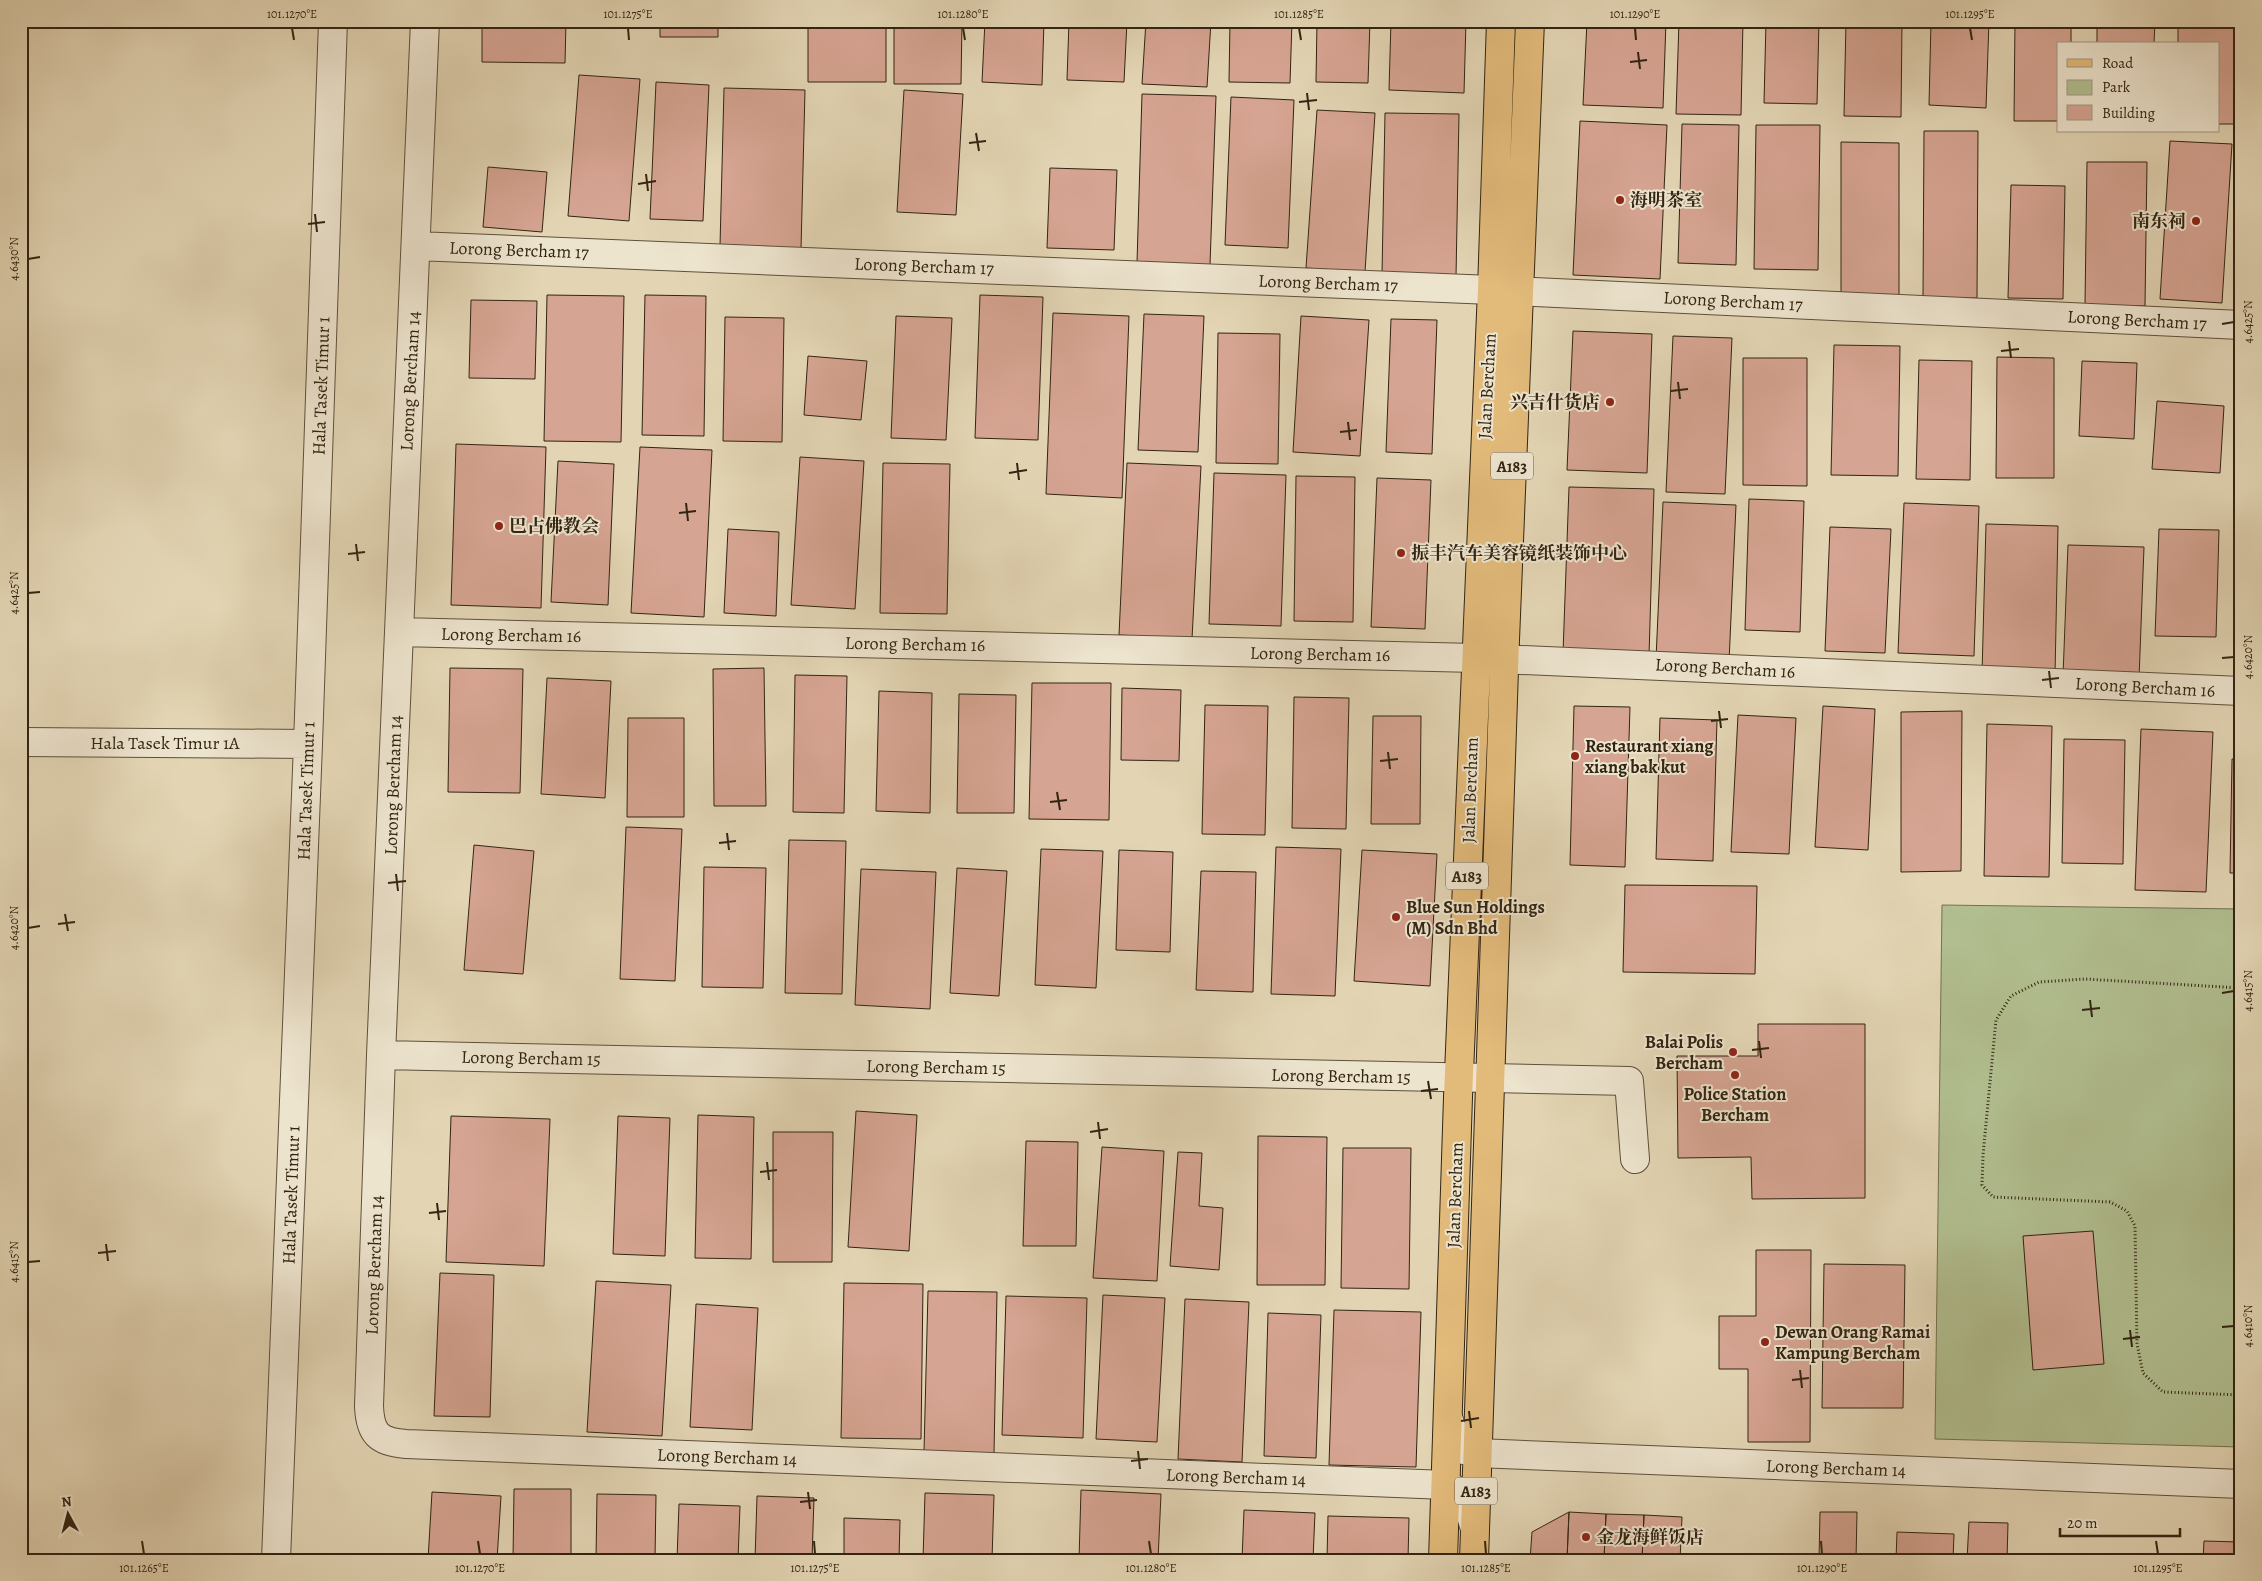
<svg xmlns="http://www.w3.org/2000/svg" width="2262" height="1581" viewBox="0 0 2262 1581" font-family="Alegreya,'Noto Serif SC',serif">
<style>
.green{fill:#b1be8f;stroke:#727150}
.building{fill:#d6a492;stroke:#322412}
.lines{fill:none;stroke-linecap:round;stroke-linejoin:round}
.minor-casing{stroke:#5e503a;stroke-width:30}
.major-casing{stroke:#322412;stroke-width:30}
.path{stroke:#322412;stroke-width:3;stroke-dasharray:1 2.5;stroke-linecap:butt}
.minor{stroke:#ede4ce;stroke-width:28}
.major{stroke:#e2ba7a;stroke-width:28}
.ticks{fill:none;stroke:#322412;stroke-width:2}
.poi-dot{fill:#8f2418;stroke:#ede4ce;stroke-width:2}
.labels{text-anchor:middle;stroke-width:4;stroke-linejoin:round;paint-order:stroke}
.shield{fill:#ede4ce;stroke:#6a5e4a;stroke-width:1}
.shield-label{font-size:16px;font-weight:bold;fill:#322412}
.poi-label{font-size:18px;font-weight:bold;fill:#322412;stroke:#ede4ce;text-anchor:start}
.street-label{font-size:18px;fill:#322412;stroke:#ede4ce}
.neatline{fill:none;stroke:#322412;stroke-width:2}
.ticks-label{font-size:12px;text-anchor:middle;fill:#322412}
</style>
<rect width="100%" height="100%" fill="#e3d5b4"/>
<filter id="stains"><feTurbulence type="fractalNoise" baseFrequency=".004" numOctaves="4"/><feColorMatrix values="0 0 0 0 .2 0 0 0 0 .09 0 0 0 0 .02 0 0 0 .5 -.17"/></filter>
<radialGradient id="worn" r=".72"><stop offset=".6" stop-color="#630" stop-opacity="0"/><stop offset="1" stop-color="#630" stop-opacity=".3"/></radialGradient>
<path class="green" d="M1942,905L2241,909V1447L1935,1439Z"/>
<path class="building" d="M482,21H566L565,63L482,62Z
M579,21H639V25Z
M660,21H718V37H660Z
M808,21H886V82H808Z
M894,21H962L961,84H894Z
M985,21H1044L1042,85L982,82Z
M1069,21H1127L1124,82L1067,80Z
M1146,21H1211L1207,87L1142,84Z
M1230,21H1292L1290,83L1229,82Z
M1317,21H1370L1368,83L1316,82Z
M1391,21H1466L1464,93L1389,90Z
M1587,21H1666L1663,108L1583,105Z
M1679,21H1743L1741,115L1676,114Z
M1766,21H1819L1817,104L1764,103Z
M1846,21H1902L1901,117L1844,116Z
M1931,21H1989L1986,108L1929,105Z
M2015,21H2071V44H2058V121H2014Z
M2097,21H2155L2154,44H2097Z
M2178,21H2235L2234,124H2218V44H2178Z
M579,75L640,79L629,221L568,216Z
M656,82L709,85L703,221L650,219Z
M724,88L805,90L801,249L720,246Z
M904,90L963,94L956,215L897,212Z
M1142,94L1216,96L1210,265L1137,263Z
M1231,97L1294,100L1288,248L1225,245Z
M1317,110L1375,113L1365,272L1306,268Z
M1385,113L1459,114L1456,277L1382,275Z
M1580,121L1667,125L1660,279L1573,275Z
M1682,124L1739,125L1736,265L1678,263Z
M1756,125H1820L1818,270L1754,269Z
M1924,131H1978L1977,298H1923Z
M2240,135H2241V297H2236Z
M2170,141L2232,144L2222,303L2160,299Z
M1841,142L1899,143V296H1841Z
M2087,162H2147L2145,306L2085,305Z
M488,167L547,172L542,232L483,227Z
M1050,168L1117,170L1114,250L1047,248Z
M2011,185L2065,186L2063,299L2008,298Z
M547,295L624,296L621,442L544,441Z
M645,295L706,296L704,436L642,435Z
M980,295L1043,297L1038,440L975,438Z
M471,300L537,301L535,379L469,378Z
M1053,313L1129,316L1122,498L1046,494Z
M1144,314L1204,316L1198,452L1138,450Z
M896,316L952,318L946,440L891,438Z
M1301,316L1369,320L1360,456L1293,452Z
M725,317L784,318L782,442L723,441Z
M1391,319L1437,320L1432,454L1386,452Z
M1573,331L1652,334L1647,473L1567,470Z
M1218,333L1280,334L1278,464L1216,463Z
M1673,336L1732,338L1725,494L1666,492Z
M1834,345L1900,346L1898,476L1831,475Z
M808,356L867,361L861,420L804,415Z
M2240,356H2241V504H2238Z
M1997,357L2054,358V478H1996Z
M1743,358H1807V486L1743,485Z
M1919,360L1972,361L1970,480L1916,479Z
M2082,361L2137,363L2134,439L2079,436Z
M2157,401L2224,406L2220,473L2152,469Z
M456,444L546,447L541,608L451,605Z
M640,447L712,450L704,617L631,613Z
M800,457L864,461L855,609L791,605Z
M558,461L614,464L608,605L551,602Z
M883,463L950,464L947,614L880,613Z
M1127,463L1201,466L1192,639L1119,635Z
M1214,473L1286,475L1281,626L1209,624Z
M1296,476L1355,477L1353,622L1294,621Z
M1377,478L1431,480L1425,629L1371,627Z
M1569,487L1654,489L1649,656L1563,653Z
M1749,499L1804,501L1800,632L1745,630Z
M1663,502L1736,505L1729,662L1656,659Z
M1904,503L1979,506L1974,656L1898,653Z
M1986,524L2058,526L2055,675L1982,674Z
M1830,527L1891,529L1885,653L1825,651Z
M728,529L779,532L776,616L724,613Z
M2159,529L2219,530L2216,637L2155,636Z
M2068,545L2144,547L2139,679L2063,676Z
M450,668L523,669L520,793L448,792Z
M764,668L766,806H714L713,669Z
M795,675L847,676L844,813L793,812Z
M547,678L611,681L605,798L541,794Z
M1032,683H1111L1109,820L1029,819Z
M1122,688L1181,690L1179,761L1121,760Z
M879,691L932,693L930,813L876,811Z
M959,694L1016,695L1014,813H957Z
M1294,697L1349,698L1346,829L1292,828Z
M1205,705L1268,706L1265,835L1202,834Z
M1574,706L1630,707L1625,867L1570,865Z
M1823,706L1875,709L1868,850L1815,847Z
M1962,711L1961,871L1901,872V712Z
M1738,715L1796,718L1789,854L1731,852Z
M1373,716H1421L1420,824H1371Z
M628,718H684V817H627Z
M1660,718L1717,720L1713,861L1656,859Z
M1987,724L2052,726L2049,877L1984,876Z
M2141,729L2213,732L2206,892L2135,890Z
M2064,739L2125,740L2123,864L2062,863Z
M2232,759H2241V873H2230Z
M626,827L682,829L675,981L620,979Z
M789,840L846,841L842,994L785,993Z
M474,845L534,851L523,974L464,970Z
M1276,847L1341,849L1335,996L1271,994Z
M1041,849L1103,851L1096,988L1035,985Z
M1119,850L1173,852L1170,952L1116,950Z
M1362,850L1437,854L1430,986L1354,981Z
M704,867L766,868L763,988L702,987Z
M957,868L1007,871L999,996L950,993Z
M861,869L936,872L930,1009L855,1005Z
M1201,871L1256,872L1253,992L1196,990Z
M1625,885L1757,886L1755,974L1623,972Z
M1758,1024H1865V1198L1752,1199L1751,1157L1678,1158L1677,1056H1758Z
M856,1111L917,1115L909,1251L848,1247Z
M698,1115L754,1117L751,1259L695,1258Z
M451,1116L550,1119L544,1266L446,1262Z
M618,1116L670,1118L665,1256L613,1254Z
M773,1132H833L832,1262H773Z
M1258,1136L1327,1137L1325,1285H1257Z
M1026,1141L1078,1142L1076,1246H1023Z
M1102,1147L1164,1151L1157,1281L1093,1278Z
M1343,1148H1411L1409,1289L1341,1288Z
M1178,1152L1202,1153L1199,1206L1223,1208L1219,1270L1170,1266Z
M2093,1231L2104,1364L2033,1370L2023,1236Z
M1756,1250H1811L1810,1442H1748V1369H1719V1316H1756Z
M1824,1264L1905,1265L1903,1408H1822Z
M440,1273L494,1275L490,1417L434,1416Z
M596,1281L671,1285L662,1436L587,1432Z
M844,1283L923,1284L921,1439L841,1438Z
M928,1291L997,1292L994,1454L924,1452Z
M1103,1295L1165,1298L1157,1442L1096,1439Z
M1006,1296L1087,1298L1083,1438L1002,1435Z
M1185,1299L1249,1302L1242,1462L1178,1459Z
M696,1304L758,1308L752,1430L690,1427Z
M1334,1310L1421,1312L1416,1467L1329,1465Z
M1268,1313L1321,1315L1316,1458L1264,1456Z
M514,1489H571V1560H513Z
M1081,1490L1161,1494L1158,1560H1079Z
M432,1492L501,1496L497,1560H428Z
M925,1493L994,1495L992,1560H923Z
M597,1494L656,1495L655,1560H596Z
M757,1496L814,1498L812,1560H755Z
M679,1504L740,1506L738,1560H677Z
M1244,1510L1315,1513L1313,1560H1242Z
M1569,1512L1606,1514L1604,1560H1567Z
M1569,1512L1567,1560H1530L1532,1532Z
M1820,1512H1857L1856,1560H1819Z
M1606,1514L1644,1515L1642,1560H1604Z
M1644,1515L1682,1517L1680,1560H1642Z
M1328,1516L1409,1518L1408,1560H1327Z
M844,1518L900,1520L899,1560H844Z
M1969,1522L2008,1523L2007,1560H1967Z
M1897,1532L1954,1534L1953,1560H1896Z
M2204,1541L2241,1542V1560H2203Z"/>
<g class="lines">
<defs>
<path id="minor" d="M425,21L381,1055L369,1406C370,1433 378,1442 406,1444L1446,1485C1467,1493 1469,1510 1475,1529
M416,246L1492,290L2241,325
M399,632L1475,658L2241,691
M21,742L308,744
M381,1055L1629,1081L1635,1159
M1448,1418L1456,1439L1464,1450L1477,1453L2241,1484
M276,1560L308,744L333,21"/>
<path id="major" d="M1443,1560L1458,1097L1492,290L1501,21
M1474,1560L1505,640L1530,21"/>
</defs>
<use href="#minor" class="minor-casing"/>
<use href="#major" class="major-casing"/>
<path class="path" d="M2241,988L2085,979L2039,982L2011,996L1996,1020L1983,1155L1982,1185L1993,1197L2110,1202L2127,1211L2135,1226L2137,1344L2143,1373L2163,1392L2241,1395"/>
<use href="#minor" class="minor"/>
<use href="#major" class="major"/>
</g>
<path class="ticks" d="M292,28L294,40M628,28L629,40M963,28L965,40M1299,28L1301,40M1635,28L1636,40M1970,28L1972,40M1638,52L1640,69M1630,62L1647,60M1307,93L1309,110M1299,102L1317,100M976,133L979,151M969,143L986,141M646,174L648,191M638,184L656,181M315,214L317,232M308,224L325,222M28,259L40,257M2222,324L2234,322M2009,341L2011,358M2001,351L2019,349M1678,382L1680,399M1671,391L1688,389M1348,422L1350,440M1340,432L1357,430M1017,463L1019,480M1009,473L1027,470M686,503L688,521M679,513L696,511M356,544L358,561M348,554L365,552M28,593L40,592M2222,658L2234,657M2049,671L2051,688M2042,680L2059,678M1719,711L1721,728M1711,721L1728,719M1388,752L1390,769M1380,761L1398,759M1057,792L1060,810M1050,802L1067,800M727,833L729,850M719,843L736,841M396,874L398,891M388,883L406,881M65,914L68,931M58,924L75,922M28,928L40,926M2222,993L2234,991M2090,1000L2092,1017M2082,1010L2100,1008M1759,1041L1761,1058M1752,1050L1769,1048M1428,1081L1431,1099M1421,1091L1438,1089M1098,1122L1100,1139M1090,1132L1108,1129M767,1162L769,1180M760,1172L777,1170M437,1203L439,1220M429,1213L446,1211M106,1244L108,1261M98,1253L116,1251M28,1262L40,1261M2222,1327L2234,1326M2130,1330L2132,1347M2123,1339L2140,1337M1800,1370L1802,1388M1792,1380L1809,1378M1469,1411L1471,1428M1461,1421L1479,1418M1138,1451L1140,1469M1131,1461L1148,1459M808,1492L810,1509M800,1502L817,1500M142,1541L144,1554M478,1541L480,1554M814,1541L815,1554M1149,1541L1151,1554M1485,1541L1486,1554M1821,1541L1822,1554M2156,1541L2158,1554"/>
<g class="poi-dot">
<circle cx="1620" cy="200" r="5"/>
<circle cx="2196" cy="221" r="5"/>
<circle cx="1610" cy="402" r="5"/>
<circle cx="499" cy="526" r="5"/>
<circle cx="1401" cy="553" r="5"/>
<circle cx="1575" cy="756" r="5"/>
<circle cx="1396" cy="917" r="5"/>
<circle cx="1733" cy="1052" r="5"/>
<circle cx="1735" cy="1075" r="5"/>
<circle cx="1765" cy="1342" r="5"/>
<circle cx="1586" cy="1537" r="5"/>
</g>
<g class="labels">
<g class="shield">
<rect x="1491" y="452.5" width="42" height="27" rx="4"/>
<rect x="1446" y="862.5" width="42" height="27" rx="4"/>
<rect x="1455" y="1477.5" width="42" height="27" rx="4"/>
</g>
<g class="shield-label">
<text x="1512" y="472">A183</text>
<text x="1467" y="882">A183</text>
<text x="1476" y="1497">A183</text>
</g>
<g class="poi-label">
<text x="1630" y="206">海明茶室</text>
<text x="2186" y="227" text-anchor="end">南东祠</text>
<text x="1600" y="408" text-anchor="end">兴吉什货店</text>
<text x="509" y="532">巴占佛教会</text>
<text x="1411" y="559">振丰汽车美容镜纸装饰中心</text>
<text x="1585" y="752">Restaurant xiang<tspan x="1585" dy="21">xiang bak kut</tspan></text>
<text x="1406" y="913">Blue Sun Holdings<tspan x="1406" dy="21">(M) Sdn Bhd</tspan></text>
<text x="1723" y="1048" text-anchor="end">Balai Polis<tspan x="1723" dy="21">Bercham</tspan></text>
<text x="1735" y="1100" text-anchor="middle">Police Station<tspan x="1735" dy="21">Bercham</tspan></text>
<text x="1775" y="1338">Dewan Orang Ramai<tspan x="1775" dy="21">Kampung Bercham</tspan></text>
<text x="1596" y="1543">金龙海鲜饭店</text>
</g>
<g class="street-label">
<text transform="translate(519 250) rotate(2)" y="6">Lorong Bercham 17</text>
<text transform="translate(924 266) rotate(2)" y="6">Lorong Bercham 17</text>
<text transform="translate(1328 283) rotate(2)" y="6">Lorong Bercham 17</text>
<text transform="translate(1733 301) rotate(3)" y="6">Lorong Bercham 17</text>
<text transform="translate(2137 320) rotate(3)" y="6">Lorong Bercham 17</text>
<text transform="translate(410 381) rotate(-87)" y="6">Lorong Bercham 14</text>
<text transform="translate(321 386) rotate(-88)" y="6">Hala Tasek Timur 1</text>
<text transform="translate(1487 386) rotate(-87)" y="6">Jalan Bercham</text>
<text transform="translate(511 635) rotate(1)" y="6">Lorong Bercham 16</text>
<text transform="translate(915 644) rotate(1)" y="6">Lorong Bercham 16</text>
<text transform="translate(1320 654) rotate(1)" y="6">Lorong Bercham 16</text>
<text transform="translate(1725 668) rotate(3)" y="6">Lorong Bercham 16</text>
<text transform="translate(2145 687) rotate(3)" y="6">Lorong Bercham 16</text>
<text x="165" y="749">Hala Tasek Timur 1A</text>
<text transform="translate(393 785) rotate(-88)" y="6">Lorong Bercham 14</text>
<text transform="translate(1470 790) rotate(-88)" y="6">Jalan Bercham</text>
<text transform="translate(306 791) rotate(-88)" y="6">Hala Tasek Timur 1</text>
<text transform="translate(531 1058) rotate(1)" y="6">Lorong Bercham 15</text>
<text transform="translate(936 1067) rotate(1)" y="6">Lorong Bercham 15</text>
<text transform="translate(1341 1076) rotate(1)" y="6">Lorong Bercham 15</text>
<text transform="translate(291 1195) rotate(-88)" y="6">Hala Tasek Timur 1</text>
<text transform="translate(1455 1195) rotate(-88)" y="6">Jalan Bercham</text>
<text transform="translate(374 1265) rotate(-88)" y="6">Lorong Bercham 14</text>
<text transform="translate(727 1457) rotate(2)" y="6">Lorong Bercham 14</text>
<text transform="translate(1836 1468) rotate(2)" y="6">Lorong Bercham 14</text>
<text transform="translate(1236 1477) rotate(2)" y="6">Lorong Bercham 14</text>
</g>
</g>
<rect width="2262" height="1581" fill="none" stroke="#e3d5b4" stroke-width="55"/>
<rect x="2057" y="42" width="162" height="90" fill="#ede4ce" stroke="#a29783"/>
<rect x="2067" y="59" width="25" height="8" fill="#e2ba7a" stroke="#a29783"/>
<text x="2102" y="68" font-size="15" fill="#322412">Road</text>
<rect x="2067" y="80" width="25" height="15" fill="#b1be8f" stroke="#a29783"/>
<text x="2102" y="92" font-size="15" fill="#322412">Park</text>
<rect x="2067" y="105" width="25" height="15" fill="#d6a492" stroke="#a29783"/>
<text x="2102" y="118" font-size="15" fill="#322412">Building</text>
<g transform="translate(68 1514) rotate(353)" stroke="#ede4ce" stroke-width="4" paint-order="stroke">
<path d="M0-4L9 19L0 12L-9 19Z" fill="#322412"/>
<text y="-8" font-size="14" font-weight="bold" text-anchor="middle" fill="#322412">N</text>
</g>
<path d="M2060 1528v8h120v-8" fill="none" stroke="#322412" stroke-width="2.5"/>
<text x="2067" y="1528" font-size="15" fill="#322412" stroke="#ede4ce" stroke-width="4" paint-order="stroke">20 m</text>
<rect x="28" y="28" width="2206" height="1526" class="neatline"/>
<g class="ticks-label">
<text x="292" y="18">101.1270°E</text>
<text x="628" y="18">101.1275°E</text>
<text x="963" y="18">101.1280°E</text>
<text x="1299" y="18">101.1285°E</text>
<text x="1635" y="18">101.1290°E</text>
<text x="1970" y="18">101.1295°E</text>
<text transform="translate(14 259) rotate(-90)" y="4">4.6430°N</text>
<text transform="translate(2248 322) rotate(-90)" y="4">4.6425°N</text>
<text transform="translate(14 593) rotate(-90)" y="4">4.6425°N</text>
<text transform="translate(2248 657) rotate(-90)" y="4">4.6420°N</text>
<text transform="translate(14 928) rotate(-90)" y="4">4.6420°N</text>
<text transform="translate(2248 991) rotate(-90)" y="4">4.6415°N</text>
<text transform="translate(14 1262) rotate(-90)" y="4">4.6415°N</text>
<text transform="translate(2248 1326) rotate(-90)" y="4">4.6410°N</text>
<text x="144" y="1572">101.1265°E</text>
<text x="480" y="1572">101.1270°E</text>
<text x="815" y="1572">101.1275°E</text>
<text x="1151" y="1572">101.1280°E</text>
<text x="1486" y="1572">101.1285°E</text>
<text x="1822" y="1572">101.1290°E</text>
<text x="2158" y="1572">101.1295°E</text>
</g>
<rect width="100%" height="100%" filter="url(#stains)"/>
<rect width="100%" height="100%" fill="url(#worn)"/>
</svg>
